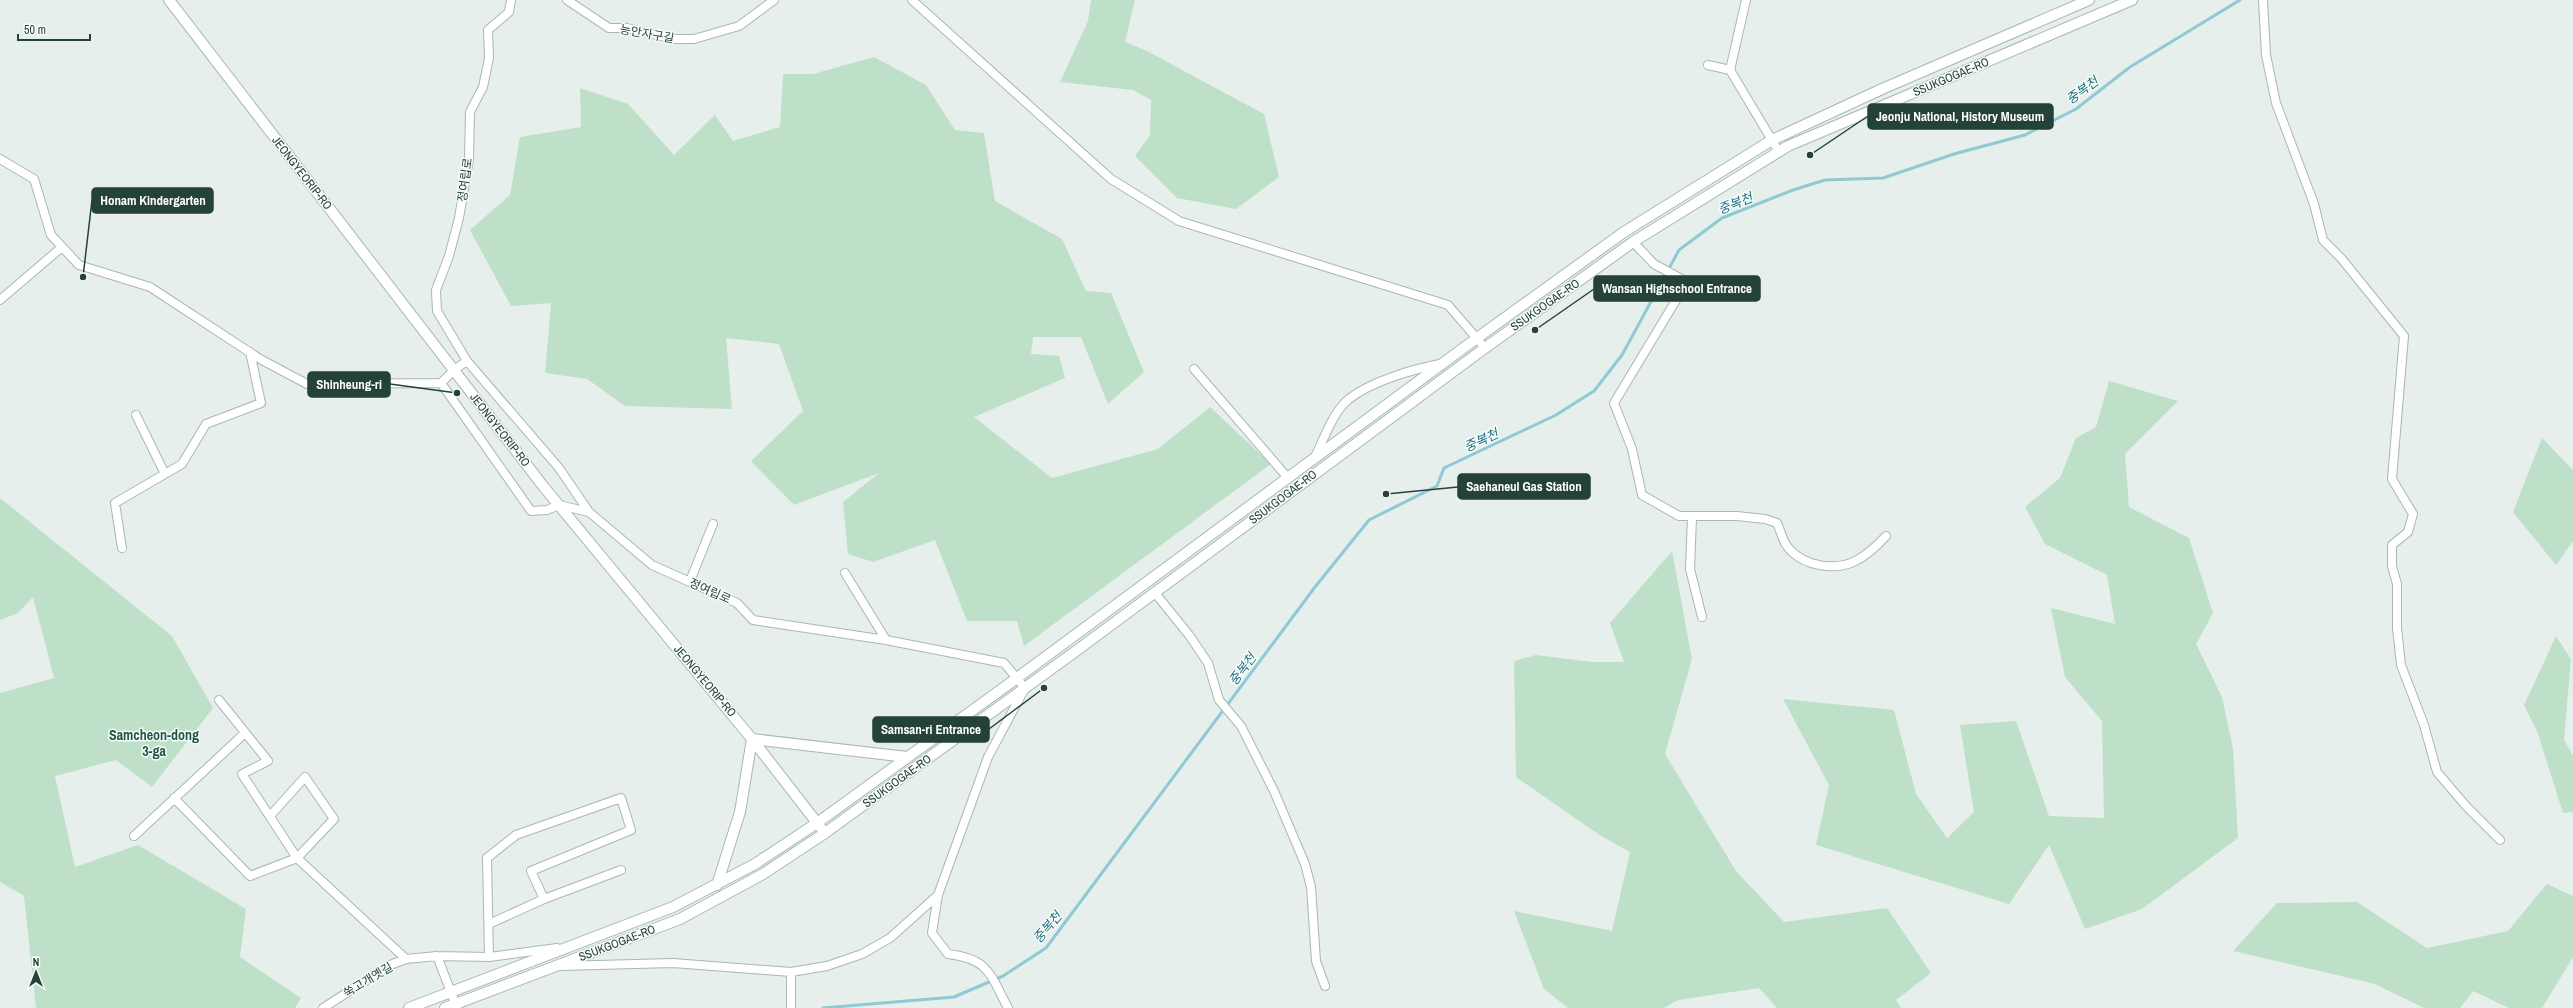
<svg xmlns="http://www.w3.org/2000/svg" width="2573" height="1008" viewBox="0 0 2573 1008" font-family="'Archivo Narrow','Noto Sans KR',sans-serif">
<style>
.green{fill:#bfe0c8}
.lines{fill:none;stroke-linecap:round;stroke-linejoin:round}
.stream{stroke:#8ec9d4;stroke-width:3}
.minor-casing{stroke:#a8b8b2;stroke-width:10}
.tertiary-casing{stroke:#a8b8b2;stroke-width:12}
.minor{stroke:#fff;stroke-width:8}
.tertiary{stroke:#fff;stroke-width:10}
.labels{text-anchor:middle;stroke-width:3;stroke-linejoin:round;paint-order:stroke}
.street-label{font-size:12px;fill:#24423a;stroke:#f7fbf9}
.water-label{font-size:13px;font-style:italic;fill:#1c6f80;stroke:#f7fbf9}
.quarter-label{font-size:14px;font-weight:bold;fill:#1f5548;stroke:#f7fbf9}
.leader{fill:none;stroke:#24423a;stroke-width:1.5}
.callout-dot{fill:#24423a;stroke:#f7fbf9;stroke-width:1.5}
.callout{fill:#24423a;stroke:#24423a;stroke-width:1.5}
.callout-label{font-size:13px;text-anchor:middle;font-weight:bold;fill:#fff}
</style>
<rect width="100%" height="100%" fill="#e6efeb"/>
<path class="green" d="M1091,0H1135L1125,42L1147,51L1264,114L1279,177L1236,209L1177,198L1135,156L1150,135L1151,100L1133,90L1060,82L1088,21Z
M874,57L926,85L955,130L984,133L995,201L1062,239L1086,291L1111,293L1144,372L1108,404L1081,337H1033L1031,354L1059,356L1065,378L974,417L1052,478L1158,449L1210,407L1271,464L1024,646L1017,621H967L935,540L873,562L848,554L843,502L879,473L794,505L751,461L803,411L779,344L726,338L732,409L625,406L587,379L545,373L551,303L511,306L470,230L510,195L520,137L581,127L580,88L628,104L674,155L715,115L733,141L780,127L783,74H813Z
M2109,381L2178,401L2125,454L2129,507L2189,538L2213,613L2196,644L2222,697L2233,748L2238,838L2142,909L2085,929L2049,845L2009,904L1816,845L1829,785L1783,699L1894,710L1916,794L1947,838L1974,812L1960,725L2016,721L2049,816L2104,818L2102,721L2065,677L2051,608L2115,624L2107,575L2045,544L2025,507L2060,478L2076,438L2096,427Z
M2542,438L2573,470V541L2556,565L2513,512Z
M0,498L172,636L213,708L152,787L116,760L55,776L75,867L138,845L246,909L240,957L301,998L295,1008H36L24,896L0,882V693L54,678L33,597L18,613L0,620Z
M1672,551L1692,659L1665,754L1736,871L1784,922L1887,908L1931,973L1896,1000L1901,1008H1777L1759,988L1678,1000L1664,1008H1568L1544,989L1514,911L1612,931L1630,852L1601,836L1516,777L1514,661L1536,655L1592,662H1624L1610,623Z
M2556,636L2571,659L2564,740L2573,756V812L2563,813L2537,731L2524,705Z
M2547,884L2573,896V957L2542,1008H2509L2473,991L2460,1008H2424L2375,984L2233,951L2277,903L2357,902L2427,948L2508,931Z"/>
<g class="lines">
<path class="stream" d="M823,1008L954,997L1003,976L1046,948L1315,587L1369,520L1437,486L1444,468L1556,415L1594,391L1622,355L1679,250L1722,218L1793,190L1825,180L1883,178L1954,154L2025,135L2076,109L2130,67L2240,0"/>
<defs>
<path id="minor" d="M567,0L609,28H627L674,39H694L739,26L774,0
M912,0L1111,179L1179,221L1448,305L1485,348
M2263,0L2266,55L2276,103L2314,204L2323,240L2341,258L2404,336L2392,479L2413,514L2408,532L2392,545V566L2397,584V628L2401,665L2424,725L2437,772L2466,806L2500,840
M1708,65L1730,70L1779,152
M1730,70L1746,0
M0,159L34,179L51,235L79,265L150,287L260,359L307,384L441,383L531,511L547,510L559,505L589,512
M1633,242L1654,264L1687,282L1614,403L1632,449L1642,495L1679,516H1737L1765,519L1777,523C1780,530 1782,537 1785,543C1790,552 1801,560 1811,563C1844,573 1864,560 1886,536
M0,300L62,247
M467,361L437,311L436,290L449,256L459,218L469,159L470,112L483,87L489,58L488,30L509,12L511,0
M1194,369L1288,478
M441,383L454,370L467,361L559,468L589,512L652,565L737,603L753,620L886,640L1004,663L1025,688L988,757L938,895L932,933L948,954C990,959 990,975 1008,1008
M136,415L165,474
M1315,457C1323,441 1334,410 1349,399C1370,382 1413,369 1440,364
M1692,517L1690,569L1702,617
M122,548L115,503L182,464L206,424L261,403L250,352
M845,573L886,640
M690,581L713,524
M1155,593L1189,635L1208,663L1219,700L1241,726L1274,791L1305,864L1311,887L1316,961L1325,986
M219,700L268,761L242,774L297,858L406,959
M174,798L250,876L297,858L334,819L305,777L270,816
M134,836L245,733
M489,924L544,899L621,870
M437,956L489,957L557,948
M489,957L487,858L516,835L621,798L631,830L531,871L544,899
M560,966L673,963L791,972L827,966L862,954L890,938L938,895
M791,972V1008
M323,1008L390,965L406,959L437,956L457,1008"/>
<path id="tertiary" d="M169,0L543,486L752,739L821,828
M717,885L740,812L752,739L907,757
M409,1008L673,907L755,864L817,823L1017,678L1477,338L1624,232L1772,140L1882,89L2089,0
M445,1008L680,919L763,874L825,833L1076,651L1485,348L1633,242L1788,146L2132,0"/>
</defs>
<use href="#minor" class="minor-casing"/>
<use href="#tertiary" class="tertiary-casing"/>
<use href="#minor" class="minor"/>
<use href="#tertiary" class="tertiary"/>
</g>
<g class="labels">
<g class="street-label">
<text transform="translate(647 34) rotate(10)" y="4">능안자구길</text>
<text transform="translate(1951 77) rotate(-23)" y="4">SSUKGOGAE-RO</text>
<text transform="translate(302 173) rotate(52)" y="4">JEONGYEORIP-RO</text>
<text transform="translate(465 180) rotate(-82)" y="4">정여립로</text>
<text transform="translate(1545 305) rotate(-35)" y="4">SSUKGOGAE-RO</text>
<text transform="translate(500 430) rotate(52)" y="4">JEONGYEORIP-RO</text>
<text transform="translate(1283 497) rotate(-37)" y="4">SSUKGOGAE-RO</text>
<text transform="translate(710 591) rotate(24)" y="4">정여립로</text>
<text transform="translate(705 681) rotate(50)" y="4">JEONGYEORIP-RO</text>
<text transform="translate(897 781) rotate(-36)" y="4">SSUKGOGAE-RO</text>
<text transform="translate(617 943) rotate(-21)" y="4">SSUKGOGAE-RO</text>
<text transform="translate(368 980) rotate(-31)" y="4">쑥고개옛길</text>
</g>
<g class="water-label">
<text transform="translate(2082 90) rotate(-36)" y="5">중복천</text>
<text transform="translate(1735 203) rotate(-22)" y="5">중복천</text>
<text transform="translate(1481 440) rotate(-25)" y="5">중복천</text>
<text transform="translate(1242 669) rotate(-53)" y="5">중복천</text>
<text transform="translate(1047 927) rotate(-50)" y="5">중복천</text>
</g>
<g class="quarter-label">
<text x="154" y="740">Samcheon-dong<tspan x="154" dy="16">3-ga</tspan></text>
</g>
</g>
<path class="leader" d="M1810 155L1868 116M83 277L92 200M1535 330L1594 289M457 393L390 384M1386 494L1458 487M1044 688L989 729"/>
<g class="callout-dot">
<circle cx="1810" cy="155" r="4"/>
<circle cx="83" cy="277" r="4"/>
<circle cx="1535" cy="330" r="4"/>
<circle cx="457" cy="393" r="4"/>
<circle cx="1386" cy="494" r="4"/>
<circle cx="1044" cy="688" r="4"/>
</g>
<g class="callout">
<rect x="1868" y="104" width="185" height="25" rx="4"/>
<rect x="92" y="188" width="121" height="25" rx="4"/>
<rect x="1594" y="276" width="166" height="25" rx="4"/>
<rect x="308" y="372" width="82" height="25" rx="4"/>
<rect x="1458" y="474" width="132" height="25" rx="4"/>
<rect x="873" y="717" width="116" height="25" rx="4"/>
</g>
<g class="callout-label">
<text x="1960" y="121">Jeonju National, History Museum</text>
<text x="153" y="205">Honam Kindergarten</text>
<text x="1677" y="293">Wansan Highschool Entrance</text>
<text x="349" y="389">Shinheung-ri</text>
<text x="1524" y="491">Saehaneul Gas Station</text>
<text x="931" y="734">Samsan-ri Entrance</text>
</g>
<g transform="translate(36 972)" stroke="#f7fbf9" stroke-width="3" paint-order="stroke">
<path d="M0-3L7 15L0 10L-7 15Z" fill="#24423a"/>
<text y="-6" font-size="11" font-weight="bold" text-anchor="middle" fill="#24423a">N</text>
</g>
<path d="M18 34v6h72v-6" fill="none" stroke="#24423a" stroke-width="2"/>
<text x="24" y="34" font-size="12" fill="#24423a" stroke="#f7fbf9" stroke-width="3" paint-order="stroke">50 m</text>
</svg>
